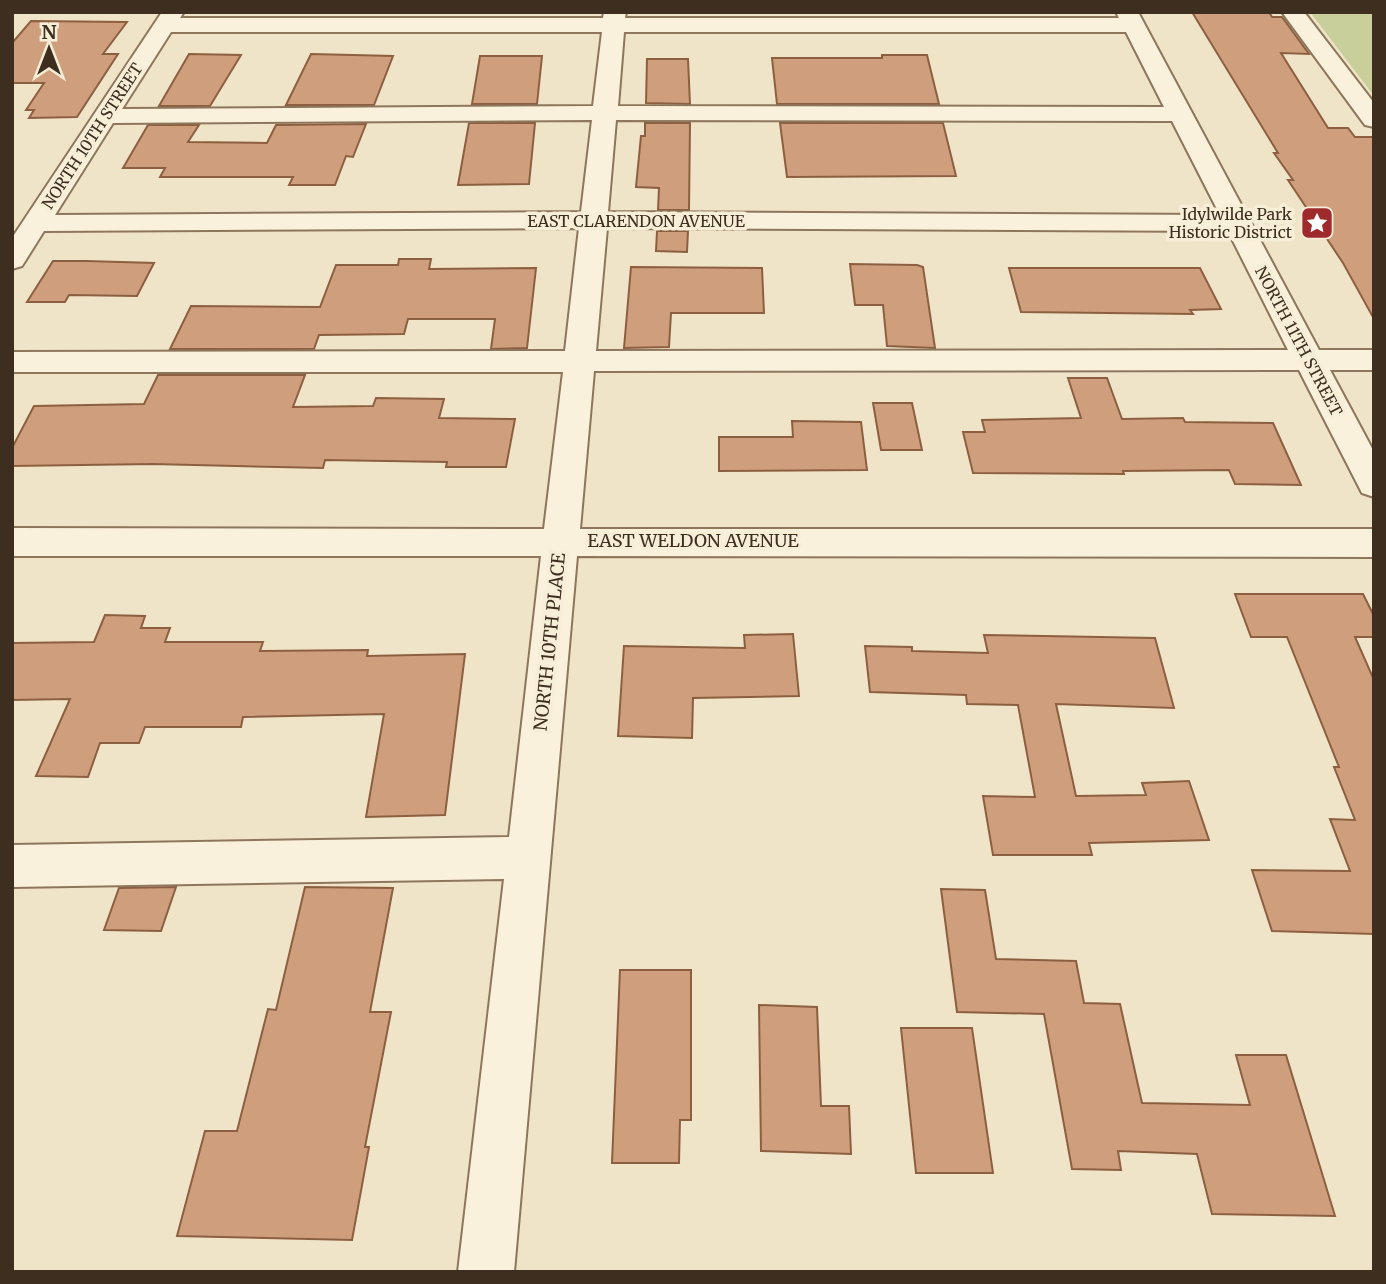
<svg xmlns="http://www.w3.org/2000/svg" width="1386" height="1284" viewBox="0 0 1386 1284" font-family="Merriweather,serif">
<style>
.green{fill:#c9cf9b}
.building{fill:#cf9f7d;stroke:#8d5f41;stroke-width:2}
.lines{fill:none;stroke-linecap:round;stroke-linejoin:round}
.minor-casing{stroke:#8d765c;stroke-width:4}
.minor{fill:#faf1dc;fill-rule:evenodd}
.labels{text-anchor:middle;stroke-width:7;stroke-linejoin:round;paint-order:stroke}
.far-street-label{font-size:16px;fill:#3d2e20;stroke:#f7eed8}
.far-poi-label{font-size:16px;fill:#3d2e20;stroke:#f7eed8;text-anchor:end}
.street-label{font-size:18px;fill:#3d2e20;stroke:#f7eed8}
</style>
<rect width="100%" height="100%" fill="#f0e4c8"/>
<path class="green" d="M1310,12H1374V96Z"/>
<path class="building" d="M1192,12H1269L1272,17H1282L1309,54L1281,53L1328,128H1348L1355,137H1374V319L1343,263L1288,180H1293L1274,153H1278Z
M31,21L127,22L103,54H118L77,117L29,118L34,110H26L44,83H12V43Z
M189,54L241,55L210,106H159Z
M311,54L393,56L374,105H286Z
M882,55H927L939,104H777L772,58H882Z
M480,56H542L537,104H472Z
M647,59H688L690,104L646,103Z
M469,123H535L529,184L458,185Z
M645,123H690L689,210H658L659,188L636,187L641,136H645Z
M780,123H943L956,176L787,177Z
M366,124L353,157L346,156L335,185H289L293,177H160L165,168H123L148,125H199L188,142L267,143L276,125Z
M657,231H688L687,252L656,251Z
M399,259H431L429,269L536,268L527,348L491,349L495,319H408L404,334L319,335L314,349H170L191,306L320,307L336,265H398Z
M53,261H86L154,263L137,296L69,295L65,302H27Z
M850,264L917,265L923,267L935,348L887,346L883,305H855Z
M631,267L762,268L764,313H671L669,347L624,348Z
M1009,268H1200L1221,309L1190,310L1193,314L1021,312Z
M158,375H305L293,407L373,406L376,398L444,399L439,418L515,419L506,467H446L447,462L325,460L323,468L153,464L12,466V448L34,406L144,404Z
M1068,378H1107L1122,419L1183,418L1185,422L1273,423L1301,485L1235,484L1229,470L1123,471L1124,474L973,473L963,432H985L982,420L1081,418Z
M873,403H912L922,450H881Z
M792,421L861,422L867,470L719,471V437H793Z
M1235,594H1363L1374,616V637H1355L1374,680V934L1272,931L1252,870L1350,871L1330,819L1355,820L1334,767H1339L1287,637H1251Z
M105,615L145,616L141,628H170L165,642H263L260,651L368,650L367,656L465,654L445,815L366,817L384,714L243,717L241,727H145L139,743H100L88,777L36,776L70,699L12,700V643L94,642Z
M793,634L799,696L693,698L692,738L618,736L624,646L745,648L744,635Z
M984,635L1155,638L1174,708L1056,704L1076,796L1146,795L1142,783L1189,781L1209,840L1089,843L1092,855H993L983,796L1035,797L1018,705L967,704L966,695L870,692L865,646L912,647V651L988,653Z
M176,887L161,931L104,930L119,888Z
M305,887L393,888L370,1012H391L365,1147H369L352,1240L177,1236L205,1131H237L268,1009L276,1010Z
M941,889L985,890L996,959L1076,961L1084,1003L1120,1004L1142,1103L1250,1105L1236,1055H1286L1335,1216L1212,1214L1197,1154L1118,1151L1121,1170L1072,1169L1044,1014L957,1012Z
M620,970H691V1120H680L679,1163H612Z
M759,1005L817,1007L821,1106H849L851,1154L761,1151Z
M901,1028H972L993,1173H916Z"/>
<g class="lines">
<defs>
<path id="minor" d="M162,12H184L180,18H603L604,12H626L625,18H1119L1116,12H1138L1319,350H1374V370H1330L1374,452V497L1362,493L1299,370L594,371L580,529H1374V557L577,556L514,1272H458L504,879L12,887V845L509,837L541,556H12V528L544,529L563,372H12V352L565,351L579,228L44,231L22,266L12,269V238ZM171,32H602L593,106L122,109ZM624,32H1126L1164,107L618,106ZM592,120L581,212L55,215L113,123ZM616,120L1172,121L1220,215L608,212ZM607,228L1228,231L1288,350L596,351Z
M1282,12H1304L1374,103V127L1365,125Z"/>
</defs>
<use href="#minor" class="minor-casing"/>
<use href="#minor" class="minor"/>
</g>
<defs>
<symbol id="sight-square" viewBox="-11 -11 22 22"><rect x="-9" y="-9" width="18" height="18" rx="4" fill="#9e2a2b" stroke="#f7eed8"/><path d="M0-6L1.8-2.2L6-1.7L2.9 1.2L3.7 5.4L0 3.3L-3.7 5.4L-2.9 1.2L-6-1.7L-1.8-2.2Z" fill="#fff"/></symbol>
</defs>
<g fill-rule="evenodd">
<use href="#sight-square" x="1298" y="204" width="38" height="38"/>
</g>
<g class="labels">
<g class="far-street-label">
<text transform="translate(92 136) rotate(-57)" y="6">NORTH 10TH STREET</text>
<text x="636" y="227">EAST CLARENDON AVENUE</text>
<text transform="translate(1299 341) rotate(62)" y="6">NORTH 11TH STREET</text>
</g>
<g class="far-poi-label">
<text x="1292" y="220">Idylwilde Park<tspan x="1292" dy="18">Historic District</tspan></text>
</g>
<g class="street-label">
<text x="693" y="547">EAST WELDON AVENUE</text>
<text transform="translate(550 642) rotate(-84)" y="6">NORTH 10TH PLACE</text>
</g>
</g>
<rect width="1386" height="1284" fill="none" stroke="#3d2e20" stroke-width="28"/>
<g transform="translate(49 49)" stroke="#f7eed8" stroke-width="5" paint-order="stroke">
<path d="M0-5L12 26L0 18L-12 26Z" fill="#3d2e20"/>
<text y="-10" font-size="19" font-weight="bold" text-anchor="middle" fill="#3d2e20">N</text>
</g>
</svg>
